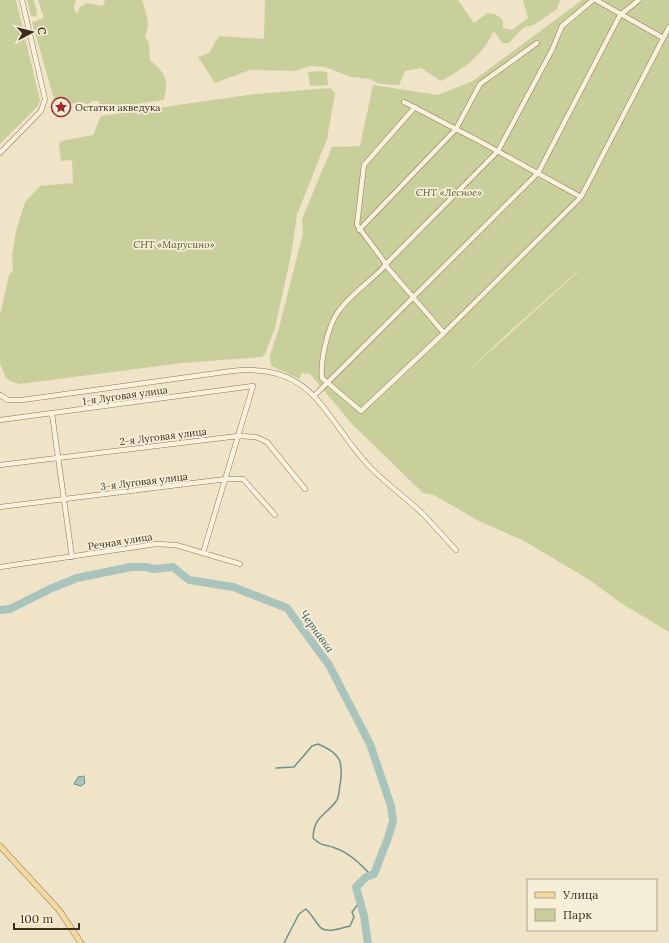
<svg xmlns="http://www.w3.org/2000/svg" width="669" height="943" viewBox="0 0 669 943" font-family="Lora,serif">
<style>
.green{fill:#c9cf9b;fill-rule:evenodd}
.water{fill:#a9c4bc;stroke:#6f938a}
.lines{fill:none;stroke-linecap:round;stroke-linejoin:round}
.stream{stroke:#6f938a;stroke-width:1.5}
.river{stroke:#a9c4bc;stroke-width:8}
.minor-casing{stroke:#8d765c;stroke-width:5.5}
.major-casing{stroke:#5b4430;stroke-width:6}
.minor{stroke:#faf1dc;stroke-width:4.5}
.major{stroke:#f3d9a0;stroke-width:5.5}
.labels{text-anchor:middle;stroke-width:3.5;stroke-linejoin:round;paint-order:stroke}
.poi-label{font-size:10px;fill:#3d2e20;stroke:#f7eed8;text-anchor:start}
.park-label{font-size:10px;font-style:italic;fill:#4d5a26;stroke:#f7eed8}
.street-label{font-size:10px;fill:#3d2e20;stroke:#f7eed8}
.water-label{font-size:11px;font-style:italic;fill:#2f5d5a;stroke:#f7eed8}
</style>
<rect width="100%" height="100%" fill="#f0e4c8"/>
<path class="green" d="M0,0H16L40,100L38,106L0,144Z
M27,0H34L37,12L36,17L31,16Z
M38,0H76L74,8L77,14L80,7L87,3L103,6L105,0H142C146,14 151,22 145,36L149,43L150,60C166,75 169,78 164,100L100,109L99,101H92L88,105L82,102L56,106L32,22L44,18Z
M265,0H458L474,23L487,13L495,14L503,20V28L512,30L528,18L523,0H560L557,9L534,25L524,27L509,43H502L494,31C481,57 466,67 441,81L421,68L405,71L399,85L379,84L370,79L351,77L325,67L310,66L294,71L250,70L215,83L198,57L209,53L219,36L264,39Z
M582,0H669V632L621,603L588,579L524,541L479,521L434,495L423,493L352,424L310,374L301,373L300,379L271,366L270,355L279,328L303,233L302,219L332,147L360,146L373,85L438,95L473,81ZM579,270V271L464,375L506,335Z
M319,71L327,72L328,85L310,86L308,72Z
M330,88L335,93L327,139L297,215L291,255L275,328L265,354L262,357L182,363L20,384L12,382L6,378L0,364V315L9,275L13,270L12,255L16,231L25,202L40,186L73,183L72,160L61,161L59,144L61,141L93,135L101,116L255,94Z"/>
<path class="water" d="M84,776L85,783L81,786L74,784L78,777Z"/>
<g class="lines">
<path class="stream" d="M276,768L294,767L312,746L318,744C340,753 344,761 340,785C339,789 339,796 337,800C326,816 314,815 313,838C322,847 325,844 335,848C350,853 361,865 371,875
M284,943L299,914L306,909C312,915 315,921 320,927C326,934 342,928 350,926L354,917L352,912L359,903"/>
<path class="river" d="M0,610L10,609L50,589L77,578L131,567H146L154,569L173,567L189,580L233,587L287,608L329,665L370,744L391,806L393,821L388,838L374,874L366,877L356,887L364,916L368,943"/>
<defs>
<path id="minor" d="M596,0L663,38
M404,102L481,142L581,197
M415,107L364,165L357,225L386,264L388,268L444,333L361,411L322,378C320,361 328,326 338,312C349,296 368,283 382,269L386,264L498,151L552,50L562,26L593,0
M0,153L41,111L45,99L22,0
M359,230L456,129L480,84L537,43
M444,333L581,197L669,27
M0,395L8,400H22L232,371C314,362 323,416 368,465C385,483 405,497 423,514C434,526 445,538 456,550
M314,396L538,173L620,15L639,0
M52,414L72,557
M0,420L253,386L203,553
M0,465L238,436L256,437L267,442L305,489
M0,507L226,479H243L275,515
M0,567L156,544L176,545L240,564"/>
<path id="major" d="M0,846L59,910L81,943"/>
</defs>
<use href="#minor" class="minor-casing"/>
<use href="#major" class="major-casing"/>
<use href="#minor" class="minor"/>
<use href="#major" class="major"/>
</g>
<defs>
<symbol id="sight-ring" viewBox="-11 -11 22 22"><circle r="9.5" fill="#f7eed8" stroke="#9e2a2b" stroke-width="1.5"/><path d="M0-6L1.8-2.2L6-1.7L2.9 1.2L3.7 5.4L0 3.3L-3.7 5.4L-2.9 1.2L-6-1.7L-1.8-2.2Z" fill="#9e2a2b"/></symbol>
</defs>
<g fill-rule="evenodd">
<use href="#sight-ring" x="50" y="96" width="22" height="22"/>
</g>
<g class="labels">
<g class="poi-label">
<text x="75" y="111">Остатки акведука</text>
</g>
<g class="park-label">
<text x="449" y="196">СНТ «Лесное»</text>
<text x="174" y="248">СНТ «Марусино»</text>
</g>
<g class="street-label">
<text transform="translate(125 395) rotate(-8)" y="4">1-я Луговая улица</text>
<text transform="translate(163 436) rotate(-7)" y="4">2-я Луговая улица</text>
<text transform="translate(144 481) rotate(-7)" y="4">3-я Луговая улица</text>
<text transform="translate(120 541) rotate(-9)" y="4">Речная улица</text>
</g>
<g class="water-label">
<text transform="translate(317 631) rotate(54)" y="4">Чернавка</text>
</g>
</g>
<rect x="527" y="879" width="130" height="52" fill="#f7eed8" stroke="#ada18e"/>
<rect x="535" y="892" width="20" height="6" fill="#f3d9a0" stroke="#ada18e"/>
<text x="563" y="899" font-size="12" fill="#3d2e20">Улица</text>
<rect x="535" y="909" width="20" height="12" fill="#c9cf9b" stroke="#ada18e"/>
<text x="563" y="919" font-size="12" fill="#3d2e20">Парк</text>
<g transform="translate(32 32) rotate(83)" stroke="#f7eed8" stroke-width="3" paint-order="stroke">
<path d="M0-3L7 15L0 10L-7 15Z" fill="#3d2e20"/>
<text y="-6" font-size="11" font-weight="bold" text-anchor="middle" fill="#3d2e20">С</text>
</g>
<path d="M14 923v6h65v-6" fill="none" stroke="#3d2e20" stroke-width="2"/>
<text x="20" y="923" font-size="12" fill="#3d2e20" stroke="#f7eed8" stroke-width="3" paint-order="stroke">100 m</text>
</svg>
